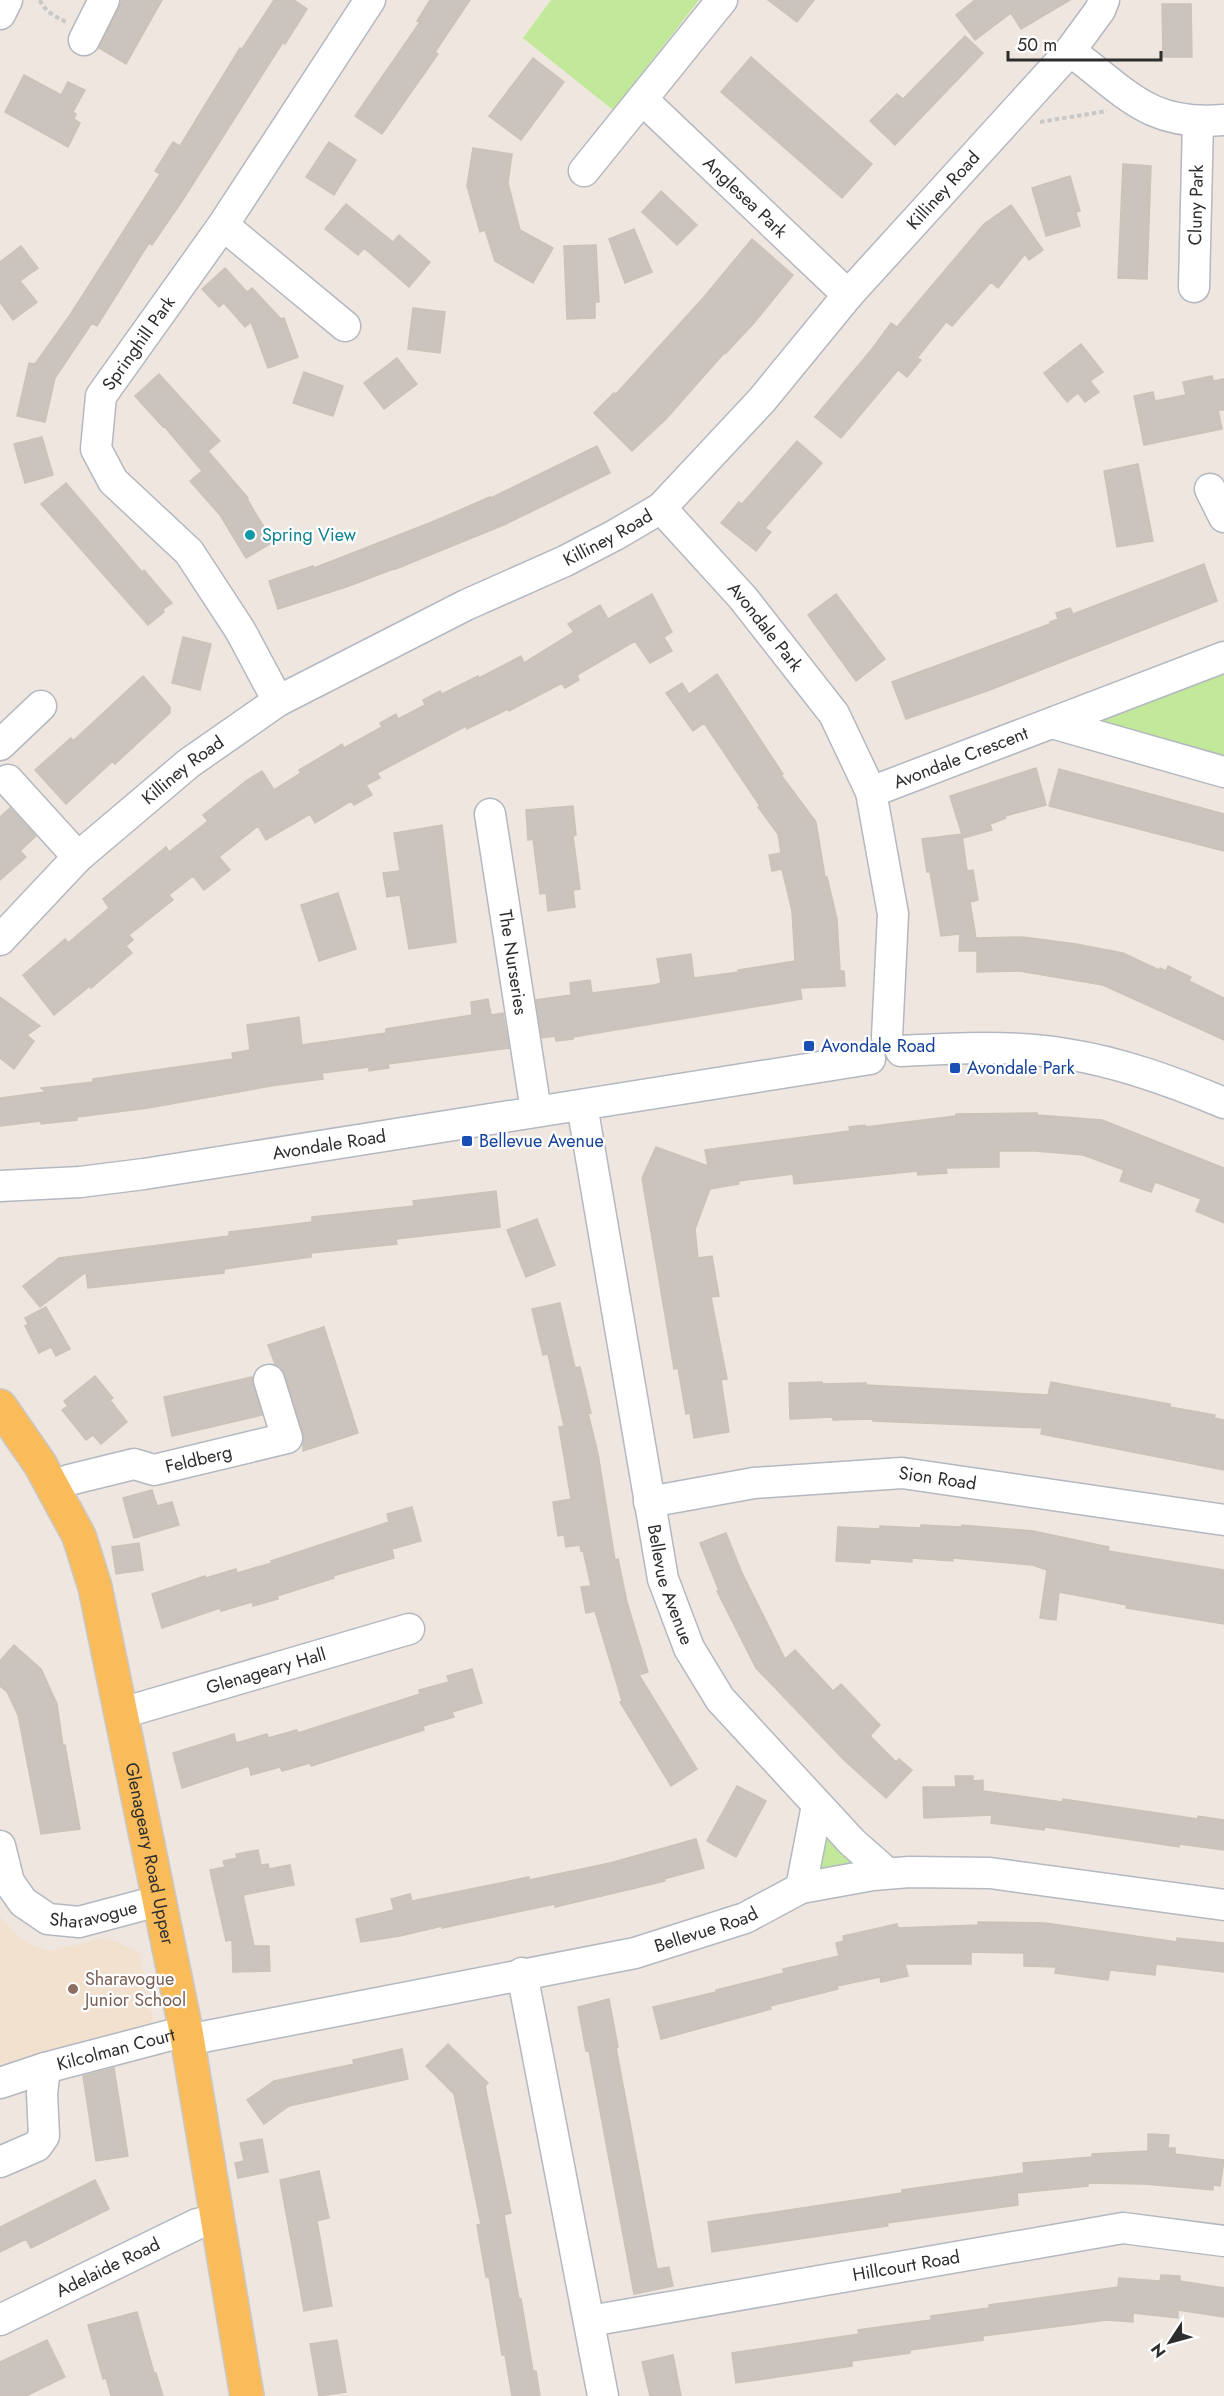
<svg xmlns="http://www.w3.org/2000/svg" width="1224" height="2396" viewBox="0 0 1224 2396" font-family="Jost,sans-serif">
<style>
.education{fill:#f1e1ce}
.green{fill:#c1e999}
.building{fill:#cbc4be;stroke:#cbc2b8;stroke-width:1.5}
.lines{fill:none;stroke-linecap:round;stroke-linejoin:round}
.minor-casing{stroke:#b3b8c1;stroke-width:33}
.major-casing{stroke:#c8c8c8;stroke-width:36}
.path{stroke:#c8c8c8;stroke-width:4;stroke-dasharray:4.5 3;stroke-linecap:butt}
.minor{stroke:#fff;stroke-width:30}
.major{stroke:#fabc5a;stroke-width:33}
.culture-dot{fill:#0f9aa8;stroke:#fff;stroke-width:2}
.transit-dot{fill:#1a4fb4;stroke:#fff;stroke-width:2}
.education-dot{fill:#8d6e63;stroke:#fff;stroke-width:2}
.labels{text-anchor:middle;stroke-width:4.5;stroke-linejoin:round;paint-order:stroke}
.street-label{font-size:18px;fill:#2d2d2d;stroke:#fff}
.culture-label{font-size:18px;fill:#0d838f;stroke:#fff;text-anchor:start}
.transit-label{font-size:18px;fill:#164399;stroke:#fff;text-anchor:start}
.education-label{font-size:18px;fill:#785e54;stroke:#fff;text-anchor:start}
</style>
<rect width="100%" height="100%" fill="#efe6df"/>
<path class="education" d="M0,1917L18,1937L32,1945L50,1951L100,1939L113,1940L140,1953L154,2026L0,2067Z"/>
<path class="green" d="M551,0H699L613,110L523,38Z
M1224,669V758L1081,721Z
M821,1832L864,1863L817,1874Z"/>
<path class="building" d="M122,0H162L126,64L99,48Z
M274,0H294L307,9L285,44L283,42L184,198L152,245L149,243L97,326L92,323L55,378L45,422L17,416L29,363L35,364L70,315L160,174L155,171L173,142L180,146L240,48L242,49Z
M430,0H470L435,52L438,54L382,134L355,116L420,22L417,21Z
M768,0H814L797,22Z
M975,0H1070L1021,29L1011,13L975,40L956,15Z
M1162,4H1191L1192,57H1163Z
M965,36L983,53L895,145L870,121L897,94L903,99Z
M751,57L872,164L842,198L721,92Z
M533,58L564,82L521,140L489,116Z
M24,75L61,95L68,82L85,90L73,112L76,114L74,119L80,123L68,147L5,112Z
M329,142L356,160L334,195L306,177Z
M473,148L512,154L508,183L520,230L553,248L533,283L495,261L485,230L480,232L467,186Z
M1123,164L1151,166L1147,279L1118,278Z
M1070,176L1080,211L1076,212L1080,226L1046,236L1032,188Z
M661,191L697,225L677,245L642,212Z
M346,204L393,242L399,235L430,262L409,287L364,248L358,255L325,229Z
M1011,205L1043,250L1029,260L1025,254L998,288L991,282L952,326L946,322L917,358L921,360L907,377L898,370L841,438L815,417L872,349L891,323L897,327L984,224Z
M634,229L652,272L625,283L609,239Z
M752,239L793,275L754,323L726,353L725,352L666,419L632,451L594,413L614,393L616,394L704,297Z
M596,245L599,302H595V318L567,319L564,246Z
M21,246L38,268L20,281L37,302L13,320L0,302V262Z
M225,268L247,292L252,288L281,319L284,318L298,357L268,368L251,322L245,327L224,303L219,307L202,289Z
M413,308L445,312L440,353L408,349Z
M1081,344L1103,372L1090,381L1099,392L1085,402L1078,393L1067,402L1044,373Z
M397,358L417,384L384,409L364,383Z
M304,372L343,386L333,416L293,403Z
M159,374L220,441L208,451L248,498L247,499L273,542L246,558L220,515L190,481L202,471L164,426L163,427L135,396Z
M1212,376L1213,381L1224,379V410H1218L1222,429L1144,445L1134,396L1153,392L1155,401L1186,395L1183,382Z
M42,437L53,475L25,483L14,444Z
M797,441L822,463L765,528L771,532L756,551L721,523L739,502L742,504Z
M597,446L610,473L506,524L396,569V568L349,586L278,609L269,581L313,566L314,568L432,522L490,497L491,498Z
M1138,464L1153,541L1117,547L1104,471Z
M66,483L142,572L144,570L172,603L163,609L164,612L148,625L41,504Z
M1204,564L1217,601L987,691L906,719L892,682L1050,624V622L1058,619L1056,613L1070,608L1073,614L1081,611Z
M652,594L672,632L664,637L672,651L650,663L635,641L577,675L579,680L565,688L562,683L509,711L508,709L467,729L466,726L377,773L380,778L366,785L372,795L354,805L351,801L315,823L310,814L266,840L258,826L219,857L230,870L204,890L193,876L169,895L173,900L129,935L133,940L126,946L132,953L91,988L90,986L54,1015L23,975L65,939L68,943L109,908L103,899L166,847L169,852L208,821L203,815L246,781L262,771L274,790L301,773L299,770L333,750L342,744L344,748L382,727L380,723L396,714L398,719L425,705L423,700L440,691L442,694L478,676L479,678L521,656L524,663L574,632L568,624L600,605L608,619Z
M836,594L885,659L856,681L808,615Z
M183,637L211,644L200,690L172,683Z
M717,674L783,774L781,775L816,822L825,877H827L837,919L840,971H844L845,986L800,988L802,999L573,1037V1039L556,1041L555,1036L542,1038L536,1000L571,995L570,983L590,980L592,993L654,985L661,983L657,959L691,954L694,978L739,972L738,970L795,961L792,911L782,869L772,871L769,855L781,853L778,834L758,807L760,806L704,723L693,731L666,693L682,683L689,694Z
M143,676L170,707V713L115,764L113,761L66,804L35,770L71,738L73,741Z
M1036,768L1046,805L1005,816L1006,818L990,824L992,830L963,838L950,796Z
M1059,769L1224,814V851L1049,806Z
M573,806L576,835L573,836L580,889L573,890L575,907L548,911L546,893L540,894L533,839L528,840L526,810Z
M10,808L36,836L20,851L26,857L0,880V817Z
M442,825L456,942L409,949L400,895L387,897L383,873L400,871L394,833Z
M962,834L967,871L973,870L978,900L970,902L976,938L1023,937L1076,944L1123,953L1159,970L1160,968L1166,971L1168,966L1191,977L1189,981L1224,998V1040L1103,985L1019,971L977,972V951H959L960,934L941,936L930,872H927L922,839Z
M338,893L356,949L319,961L301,905Z
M0,997L40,1026L27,1035L34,1041L14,1069L0,1058Z
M488,999L491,1015L503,1013L509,1048L388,1064L389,1068L369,1071V1067L322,1073L323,1079L277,1085L148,1108L77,1117V1120L41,1124V1121L0,1126V1098L46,1092L41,1088L93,1082V1079L233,1059L232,1053L250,1050L247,1025L299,1017L302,1045L386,1033V1029L472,1015L471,1002Z
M1037,1113V1115L1102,1120L1224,1168V1223L1196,1211L1201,1199L1155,1182L1151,1192L1120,1181L1124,1170L1083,1155L1035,1151H999V1167L946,1168L947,1173L918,1175L917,1171L794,1184L793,1174L738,1181L739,1184L710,1189L695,1229L698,1258L712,1256L719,1296L711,1297L727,1379L721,1380L729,1432L694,1438L690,1413L686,1414L678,1368L674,1369L642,1178L656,1147L708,1166L705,1150L850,1131L849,1127L865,1125V1127L956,1116V1114Z
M496,1191L500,1227L396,1239L397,1244L311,1253V1257L224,1269V1273L88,1288L86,1272L40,1307L23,1286L59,1258L229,1236V1232L312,1222V1217L414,1206L413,1201Z
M537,1219L555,1265L526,1277L507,1230Z
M560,1303L575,1368L580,1367L591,1413H588L598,1454L615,1560L618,1559L627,1602L648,1672L639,1675L697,1769L671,1786L620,1702L622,1701L595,1611L586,1613L581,1587L591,1586L583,1550L581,1551L580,1545L566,1547L564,1535L558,1536L553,1502L571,1499L559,1427L564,1426L548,1354L543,1355L532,1309Z
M46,1307L70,1349L56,1356L51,1347L39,1353L25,1326L28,1324L25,1318Z
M324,1327L358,1433L303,1451V1433L285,1375L281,1368L275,1364L268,1345Z
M95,1376L113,1398L110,1400L127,1422L101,1444L93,1435L86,1440L62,1410L68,1406L64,1401Z
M252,1377L262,1415L172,1436L164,1397Z
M822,1382V1384L866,1383V1385L1048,1395L1051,1382L1170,1404V1407L1215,1415L1214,1418L1224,1420V1470L1041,1434L1042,1428L873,1421V1419L833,1420V1417L790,1419L789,1383Z
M152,1490L157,1506L172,1502L179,1525L134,1538L123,1498Z
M412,1507L421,1541L392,1549L394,1558L333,1576L334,1578L277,1596L278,1599L253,1606L252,1602L221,1611L220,1608L162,1628L152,1594L205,1576L206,1578L236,1569L237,1573L272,1563L271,1561L389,1522L387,1514Z
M921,1525L962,1527V1525L1033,1531L1109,1547L1108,1551L1224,1570V1624L1126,1608L1127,1605L1059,1592L1056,1620L1040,1618L1047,1570L1032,1565L953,1558V1561L912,1558V1562L870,1559V1563L836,1561L838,1527L880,1529V1526L921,1528Z
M726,1533L742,1573L785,1659L795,1650L833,1691L841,1684L880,1725L870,1736L896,1762L899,1759L912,1770L886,1798L843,1759L756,1668L717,1591H719L700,1543Z
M139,1543L143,1570L116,1574L112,1547Z
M14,1645L41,1669L57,1704L63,1746L65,1745L80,1829L41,1834L18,1715L7,1692L0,1686V1661Z
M472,1669L482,1703L452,1712L454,1717L423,1726L424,1730L311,1766L310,1763L282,1771L280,1767L251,1775L249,1766L182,1788L173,1753L234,1734L236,1743L267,1734L268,1738L297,1730L298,1733L420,1694L419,1690L449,1682L447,1676Z
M955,1776H973V1781L983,1780V1791L1062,1802L1063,1799L1198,1819V1816L1224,1820V1850L1179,1844V1847L1045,1827L1044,1830L991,1823L992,1815L924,1818L923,1787H956Z
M737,1786L766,1801L736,1857L707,1841Z
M696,1839L704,1868L664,1879L665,1881L555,1907V1904L442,1928V1926L400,1936L361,1942L356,1919L394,1910L391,1899L410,1894L412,1901L529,1877V1880L610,1863Z
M258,1850L261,1865L268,1864L269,1869L290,1865L294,1885L243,1895L254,1946H269L270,1971L233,1972L232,1940L226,1941L210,1870L225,1867L223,1861L237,1858L236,1854Z
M978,1922L1045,1923L1177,1942V1938L1224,1943V1972L1156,1964L1155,1975L1110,1970L1108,1980L1055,1973L1056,1967L1024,1966V1953L971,1952V1964H905L908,1976L881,1982L880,1977L837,1986L838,1989L770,2006L771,2009L661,2039L653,2007L716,1992V1990L784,1973L783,1969L839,1956L836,1943L844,1941L843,1936L897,1924L898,1928L978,1925Z
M609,1999L618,2047H616L657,2269L669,2267L673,2286L634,2294L589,2051H586L578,2007Z
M448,2044L488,2083L485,2086L511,2213L504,2215L519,2299H521L533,2371H536L540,2396H512L505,2355H502L489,2277H486L477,2225L481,2224L454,2094L426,2066Z
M402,2049L408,2079L289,2106L264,2124L247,2100L274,2081L354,2064L353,2060Z
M114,2068L128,2156L96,2161L83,2076Z
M1148,2134L1169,2135L1168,2148H1175V2154L1224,2160L1220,2186L1213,2185V2190L1145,2184L1088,2183V2186L1017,2193L1018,2205L887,2223L888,2226L712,2252L708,2222L902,2193V2190L1024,2173L1023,2163L1092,2157V2154L1148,2151Z
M262,2139L268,2172L238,2178L235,2163L244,2161L240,2143Z
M319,2171L329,2218L317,2221L332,2306L304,2311L280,2180Z
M95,2180L109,2209L31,2248L26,2239L0,2252V2227Z
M1161,2275L1180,2276V2281L1224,2288V2317L1178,2310V2318L1133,2313V2322L1107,2320L983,2336V2340L910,2350V2353L852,2361V2366L736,2383L732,2353L859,2334L858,2330L931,2320V2316L989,2308V2305L1118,2287L1119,2278L1160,2281Z
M137,2312L154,2373H156L163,2396H111L106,2378L103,2379L88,2325Z
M47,2340L65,2377L26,2396H0V2362Z
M337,2340L346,2392L319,2396L310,2344Z
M673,2355L681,2396H650L642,2362Z"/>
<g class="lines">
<defs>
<g id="minor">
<path d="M0,14L7,0"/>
<path d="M84,40L104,0"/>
<path d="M1070,51C1126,92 1148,127 1224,120"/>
<path id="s1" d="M643,100L848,295"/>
<path d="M584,171L722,0"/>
<path d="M223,225L345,326"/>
<path id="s2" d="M1194,287L1198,122"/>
<path d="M1210,489L1224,517"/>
<path id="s3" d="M661,508L743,598L834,714L871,792L893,914L887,1037"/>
<path id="s4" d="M278,701L240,630L189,552L113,481L96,449L101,396L223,225L370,0"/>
<path d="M1052,723L1224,772"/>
<path d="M0,745L41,706"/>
<path d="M8,780L78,857"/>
<path id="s5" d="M871,792L1224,657"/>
<path id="s6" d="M490,814L536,1111"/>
<path id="s7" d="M0,940L78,857L189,763L278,701L466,605L565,561L615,535L661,508L762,400L848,295L1070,51L1100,10L1104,0"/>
<path d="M901,1051C956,1048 1012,1045 1066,1054C1120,1062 1174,1082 1224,1103"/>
<path id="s8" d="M582,1105L663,1579L689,1648L720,1699L852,1842L887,1873"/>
<path id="s9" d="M0,1186L80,1182L144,1174L870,1059"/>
<path id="s10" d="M52,1487L69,1480L134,1464L154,1470L287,1438L269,1380"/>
<path id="s11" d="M649,1502L754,1483L902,1473L1224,1520"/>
<path id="s12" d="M122,1713L409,1629"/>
<path id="s13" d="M0,1846L9,1882L23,1902L48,1919L79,1922L158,1901"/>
<path d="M801,1888L817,1805"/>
<path d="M522,1973L603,2396"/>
<path id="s14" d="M187,2040L635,1953L745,1918L801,1888L873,1875L909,1872L990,1873L1224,1905"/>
<path d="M0,2083L45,2068"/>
<path id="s15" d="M0,2162L37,2146L44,2136L42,2094L45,2068L186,2031"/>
<path id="s16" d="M0,2320L197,2224L218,2219"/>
<path id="s17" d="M590,2321L1123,2228L1224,2241"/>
</g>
<g id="major">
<path id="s18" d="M0,1406L40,1464L79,1536L95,1587L186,2031L247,2396"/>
</g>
</defs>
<use href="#minor" class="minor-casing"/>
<use href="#major" class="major-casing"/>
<path class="path" d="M40,0C44,11 56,17 66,22
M1040,122L1107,111"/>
<use href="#minor" class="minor"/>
<use href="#major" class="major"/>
</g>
<circle class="culture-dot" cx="250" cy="535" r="6"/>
<g class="transit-dot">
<rect x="803" y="1040" width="12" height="12" rx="3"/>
<rect x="949" y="1062" width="12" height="12" rx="3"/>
<rect x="461" y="1135" width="12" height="12" rx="3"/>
</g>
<circle class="education-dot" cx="73" cy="1989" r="6"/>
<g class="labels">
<g class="street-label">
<text dy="6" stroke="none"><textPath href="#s7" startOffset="1222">Killiney Road</textPath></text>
<text dy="6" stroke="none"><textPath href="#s1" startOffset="141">Anglesea Park</textPath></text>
<text dy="6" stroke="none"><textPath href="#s2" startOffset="82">Cluny Park</textPath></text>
<text dy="6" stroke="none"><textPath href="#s4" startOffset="432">Springhill Park</textPath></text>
<text dy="6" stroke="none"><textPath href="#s7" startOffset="736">Killiney Road</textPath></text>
<text dy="6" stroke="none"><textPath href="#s3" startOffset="158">Avondale Park</textPath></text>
<text dy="6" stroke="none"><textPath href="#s5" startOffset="96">Avondale Crescent</textPath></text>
<text dy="6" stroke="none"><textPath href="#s7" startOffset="250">Killiney Road</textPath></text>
<text dy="6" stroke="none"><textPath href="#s6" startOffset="150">The Nurseries</textPath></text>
<text dy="6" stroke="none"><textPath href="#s9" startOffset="332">Avondale Road</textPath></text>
<text dy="6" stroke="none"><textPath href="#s10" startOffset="152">Feldberg</textPath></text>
<text dy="6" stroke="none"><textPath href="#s11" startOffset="291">Sion Road</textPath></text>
<text dy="6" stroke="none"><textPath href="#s8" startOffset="488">Bellevue Avenue</textPath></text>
<text dy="6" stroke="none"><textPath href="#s12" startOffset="150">Glenageary Hall</textPath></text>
<text dy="6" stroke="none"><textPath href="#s18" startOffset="478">Glenageary Road Upper</textPath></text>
<text dy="6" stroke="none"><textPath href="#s13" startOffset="138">Sharavogue</textPath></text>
<text dy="6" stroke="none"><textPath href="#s14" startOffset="531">Bellevue Road</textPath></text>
<text dy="6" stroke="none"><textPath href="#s15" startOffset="194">Kilcolman Court</textPath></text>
<text dy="6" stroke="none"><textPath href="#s17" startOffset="321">Hillcourt Road</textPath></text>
<text dy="6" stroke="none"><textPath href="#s16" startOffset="120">Adelaide Road</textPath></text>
</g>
<g class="culture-label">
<text x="262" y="541">Spring View</text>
</g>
<g class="transit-label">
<text x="821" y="1052">Avondale Road</text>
<text x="967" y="1074">Avondale Park</text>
<text x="479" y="1147">Bellevue Avenue</text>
</g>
<g class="education-label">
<text x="85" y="1985">Sharavogue<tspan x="85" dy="21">Junior School</tspan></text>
</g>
</g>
<g transform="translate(1170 2342) rotate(234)" stroke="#ffffff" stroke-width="4.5" paint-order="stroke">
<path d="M0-4.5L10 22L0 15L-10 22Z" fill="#2d2d2d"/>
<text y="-9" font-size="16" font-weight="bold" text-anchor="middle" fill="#2d2d2d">N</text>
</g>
<path d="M1008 51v9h153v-9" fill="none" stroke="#2d2d2d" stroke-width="3"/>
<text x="1017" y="51" font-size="18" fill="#2d2d2d" stroke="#ffffff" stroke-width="4.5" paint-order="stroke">50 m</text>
</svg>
